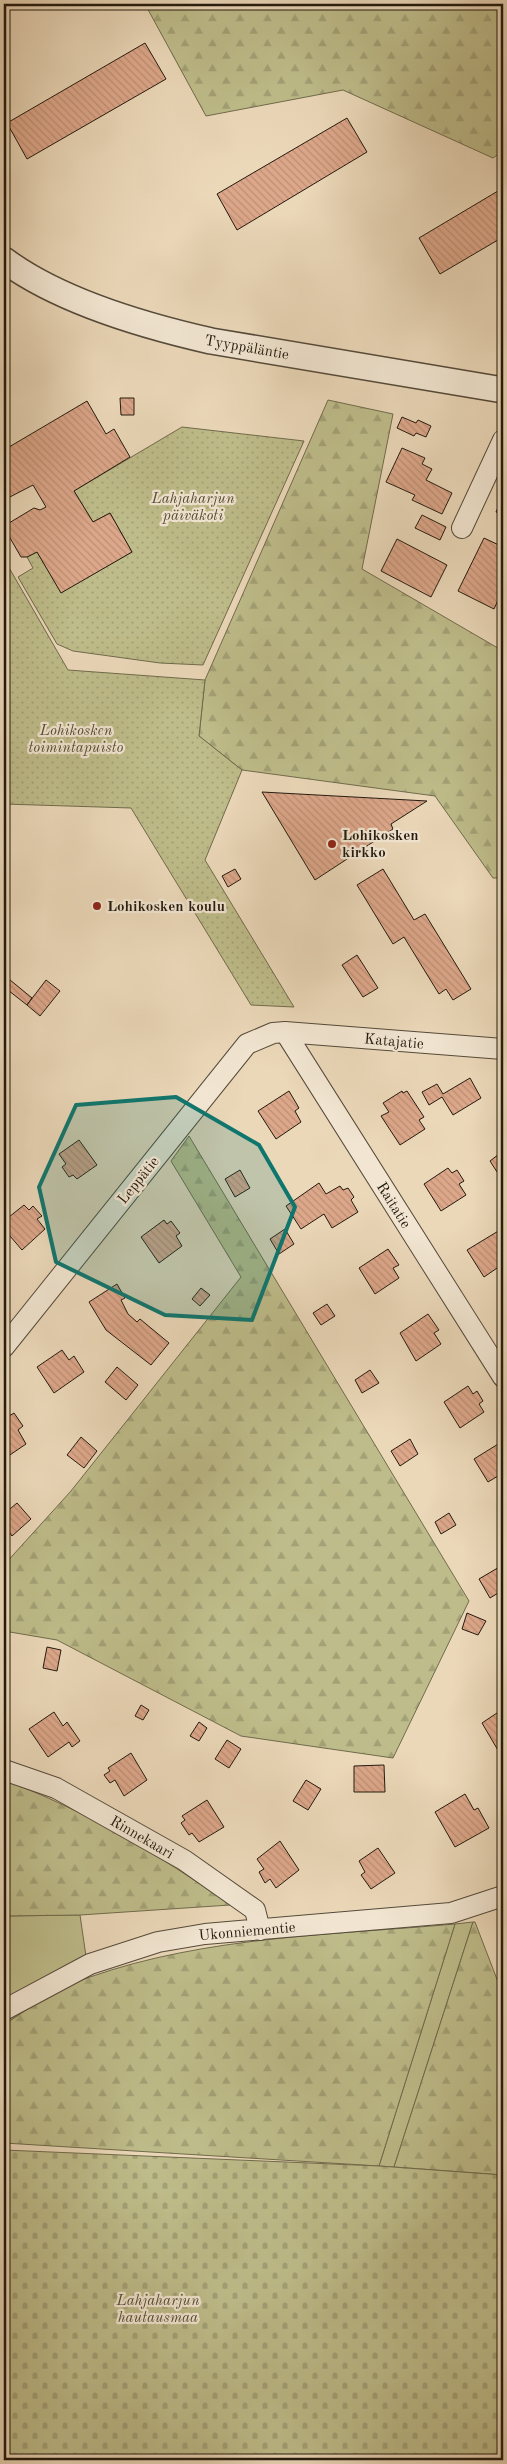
<svg xmlns="http://www.w3.org/2000/svg" width="507" height="2464" viewBox="0 0 507 2464" font-family="'Old Standard TT',serif">
<style>
.green{fill:#bebc8a;stroke:#706b4c}
.forest{fill:url(#forest-firs);stroke:#706b4c}
.cemetery{fill:url(#cemetery-stones);stroke:#706b4c}
.park{fill:url(#park-dots);stroke:#706b4c}
.building{fill:url(#building-back-hatch);stroke:#231a0f}
.lines{fill:none;stroke-linecap:round;stroke-linejoin:round}
.minor-casing{stroke:#554a3a;stroke-width:22}
.tertiary-casing{stroke:#554a3a;stroke-width:28}
.minor{stroke:#f2e6d2;stroke-width:20}
.tertiary{stroke:#f2e6d2;stroke-width:25}
.marked{fill:#0f766e;fill-opacity:0.2;stroke:#0f766e;stroke-width:4;stroke-linejoin:round}
.poi-dot{fill:#8f2418;stroke:#f2e6d2;stroke-width:2}
.labels{text-anchor:middle;stroke-width:4.5;stroke-linejoin:round;paint-order:stroke}
.street-label{font-size:15px;fill:#231a0f;stroke:#f2e6d2}
.park-label{font-size:15px;font-style:italic;fill:#524b34;stroke:#f2e6d2}
.poi-label{font-size:15px;font-weight:bold;fill:#231a0f;stroke:#f2e6d2;text-anchor:start}
</style>
<defs>
<pattern id="forest-firs" width="22" height="20" patternUnits="userSpaceOnUse" patternTransform="scale(1.25)"><rect width="22" height="20" fill="#bebc8a"/><path d="M5 1l3.5 6h-7zM16 11l3.5 6h-7z" fill="#a3a176"/></pattern>
<pattern id="cemetery-stones" width="16" height="16" patternUnits="userSpaceOnUse" patternTransform="scale(1.25)"><rect width="16" height="16" fill="#bebc8a"/><path d="M2 7V4a2 2 0 0 1 4 0v3zM10 15v-3a2 2 0 0 1 4 0v3z" fill="#a3a176"/></pattern>
<pattern id="park-dots" width="8" height="8" patternUnits="userSpaceOnUse" patternTransform="scale(1.25)"><rect width="8" height="8" fill="#bebc8a"/><path d="M2 2h.1M6 6h.1" fill="none" stroke="#a3a176" stroke-width="1.8" stroke-linecap="round"/></pattern>
<pattern id="building-back-hatch" width="6" height="6" patternUnits="userSpaceOnUse" patternTransform="scale(1.25)"><rect width="6" height="6" fill="#dda78a"/><path d="M-1 5l2 2M0 0l6 6M5-1l2 2" fill="none" stroke="#bd8f76"/></pattern>
</defs>
<rect width="100%" height="100%" fill="#ebd8b9"/>
<filter id="stains"><feTurbulence type="fractalNoise" baseFrequency=".004" numOctaves="4"/><feColorMatrix values="0 0 0 0 .2 0 0 0 0 .09 0 0 0 0 .02 0 0 0 .5 -.17"/></filter>
<radialGradient id="worn" r=".72"><stop offset=".6" stop-color="#630" stop-opacity="0"/><stop offset="1" stop-color="#630" stop-opacity=".3"/></radialGradient>
<path class="green" d="M80,1915L89,1977L33,2005L4,2025V1916Z
M473,1922L394,2167L379,2166L455,1924Z"/>
<path class="forest" d="M145,4H498L503,16V151L493,158L343,90L206,116Z
M328,400L393,414L362,569L503,651V878H493L435,796L242,770L199,736L205,680Z
M189,1136L469,1601L393,1758L241,1736L57,1640L4,1631V1565L71,1491L241,1277L171,1161Z
M4,1780C85,1810 160,1855 230,1905L80,1915L4,1916Z
M473,1922H475L503,1995V2175L394,2167Z
M455,1924L379,2166L4,2143V2025C30,2007 60,1987 90,1977C207,1936 334,1935 455,1924Z"/>
<path class="cemetery" d="M4,2150L379,2166L503,2175V2460H11L4,2453Z"/>
<path class="park" d="M182,427L304,441L203,665L160,663L73,651L57,644L18,577L33,568L27,557L37,552L61,592L132,552L110,513L93,522L74,491Z
M4,559L68,670L205,680L199,736L242,770L205,860L294,1007L251,1005L131,808L4,804Z"/>
<path class="building" d="M145,43L166,79L27,159L7,123Z
M347,118L367,152L237,230L217,194Z
M503,188V237L440,274L419,238Z
M120,398H134V415H121Z
M87,401L106,434L114,429L130,457L74,491L93,522L110,513L132,552L61,593L37,552L27,557H21L6,531L9,523L34,508L40,510L46,507L33,485L6,499L4,495V450Z
M402,417L416,423L418,420L431,426L426,437L416,433L414,436L397,428Z
M402,448L425,458L422,464L432,469L426,480L452,493L442,514L412,500L415,495L386,482Z
M503,496V515L496,512Z
M422,515L446,527L440,540L415,528Z
M484,538L503,547V589L494,609L458,591Z
M397,539L447,565L431,597L381,571Z
M262,792L427,801L391,824L393,829L315,880Z
M235,869L241,879L228,887L222,876Z
M383,869L414,920L425,914L471,989L453,1000L446,989L439,994L404,937L393,944L357,885Z
M357,955L378,988L363,997L342,965Z
M4,975L32,998L27,1005L4,987Z
M46,980L60,991L40,1016L27,1005Z
M470,1078L481,1098L453,1115L442,1097L429,1105L422,1092L437,1084L443,1094Z
M289,1091L299,1108L295,1111L301,1122L276,1139L258,1111Z
M402,1091L403,1093L407,1091L424,1117L419,1120L425,1129L400,1145L381,1116L389,1112L383,1103Z
M79,1140L97,1165L77,1179L73,1175L69,1177L62,1167L66,1164L59,1154Z
M503,1151V1172L499,1175L490,1161Z
M448,1168L452,1173L457,1170L464,1181L459,1184L466,1195L441,1211L424,1184Z
M240,1170L250,1188L235,1197L225,1179Z
M319,1183L326,1194L340,1186L343,1190L348,1188L354,1197L351,1200L358,1212L332,1228L324,1214L301,1229L286,1206Z
M24,1205L29,1210L33,1206L42,1216L37,1219L45,1229L22,1250L4,1229V1221Z
M164,1220L167,1224L171,1221L180,1233L176,1236L182,1246L159,1263L141,1237Z
M285,1229L294,1244L279,1254L270,1239Z
M500,1230L503,1236V1264L484,1277L467,1250Z
M388,1249L399,1265L393,1268L399,1278L375,1294L359,1268Z
M117,1284L125,1298L121,1300L128,1314L137,1322L140,1319L169,1343L151,1365L106,1330L89,1302Z
M201,1288L210,1295L200,1306L192,1299Z
M327,1304L335,1316L321,1325L313,1313Z
M428,1314L439,1330L434,1333L441,1344L416,1361L400,1333Z
M62,1350L69,1360L74,1356L84,1372L54,1393L37,1367Z
M117,1367L138,1385L126,1400L105,1382Z
M370,1370L379,1383L362,1393L355,1380Z
M468,1386L473,1394L477,1391L483,1401L479,1404L484,1412L460,1428L444,1402Z
M14,1413L23,1426L18,1430L26,1444L4,1459V1419Z
M81,1437L97,1451L84,1468L67,1455Z
M410,1439L418,1454L400,1466L391,1451Z
M503,1441V1473L488,1482L474,1459Z
M17,1503L31,1519L12,1536L4,1526V1514Z
M449,1513L456,1525L441,1534L435,1522Z
M501,1566L503,1570V1590L490,1598L479,1579Z
M467,1613L486,1621L478,1635L462,1629Z
M47,1647L61,1650L57,1671L43,1668Z
M141,1705L149,1710L143,1720L135,1716Z
M503,1709V1750L499,1752L482,1723Z
M54,1712L63,1726L67,1722L80,1741L72,1747L69,1742L48,1757L29,1729Z
M199,1722L207,1728L199,1741L190,1736Z
M227,1740L241,1749L229,1768L215,1759Z
M131,1753L147,1780L124,1796L115,1780L110,1783L104,1775L110,1771L108,1768Z
M384,1765L385,1792H354V1766Z
M306,1780L321,1789L308,1810L293,1801Z
M465,1794L474,1810L478,1808L489,1828L455,1847L435,1812Z
M207,1800L224,1827L199,1842L192,1833L189,1835L181,1823L185,1820L182,1816Z
M280,1841L299,1870L276,1888L270,1879L265,1883L259,1872L264,1869L257,1859Z
M378,1848L395,1873L371,1889L361,1875L365,1872L359,1861Z"/>
<g class="lines">
<defs>
<path id="minor" d="M462,528L503,440
M285,1032L503,1377
M4,1347L247,1044L273,1033L285,1032L503,1049
M4,1770L56,1788L184,1860L255,1910L260,1930
M4,2010L90,1964L158,1942L205,1934L451,1913L503,1896"/>
<path id="tertiary" d="M4,260C59,301 145,326 211,341L503,390"/>
</defs>
<use href="#minor" class="minor-casing"/>
<use href="#tertiary" class="tertiary-casing"/>
<use href="#minor" class="minor"/>
<use href="#tertiary" class="tertiary"/>
</g>
<path class="marked" d="M176,1097L259,1145L295,1207L252,1320L165,1315L56,1262L39,1187L76,1105Z"/>
<g class="poi-dot">
<circle cx="332" cy="844" r="5"/>
<circle cx="97" cy="906" r="5"/>
</g>
<g class="labels">
<g class="street-label">
<text transform="translate(247 347) rotate(10)" y="5">Tyyppäläntie</text>
<text transform="translate(394 1041) rotate(5)" y="5">Katajatie</text>
<text transform="translate(138 1180) rotate(-51)" y="5">Leppätie</text>
<text transform="translate(394 1205) rotate(58)" y="5">Raitatie</text>
<text transform="translate(142 1837) rotate(30)" y="5">Rinnekaari</text>
<text transform="translate(247 1931) rotate(-5)" y="5">Ukonniementie</text>
</g>
<g class="park-label">
<text x="193" y="503">Lahjaharjun<tspan x="193" dy="17">päiväkoti</tspan></text>
<text x="76" y="735">Lohikosken<tspan x="76" dy="17">toimintapuisto</tspan></text>
<text x="158" y="2305">Lahjaharjun<tspan x="158" dy="17">hautausmaa</tspan></text>
</g>
<g class="poi-label">
<text x="342" y="840">Lohikosken<tspan x="342" dy="17">kirkko</tspan></text>
<text x="107" y="911">Lohikosken koulu</text>
</g>
</g>
<rect width="507" height="2464" fill="none" stroke="#ebd8b9" stroke-width="20"/>
<rect x="5" y="5" width="497" height="2454" fill="none" stroke="#231a0f" stroke-width="2.5"/>
<rect x="10" y="10" width="487" height="2444" fill="none" stroke="#231a0f"/>
<rect width="100%" height="100%" filter="url(#stains)"/>
<rect width="100%" height="100%" fill="url(#worn)"/>
</svg>
